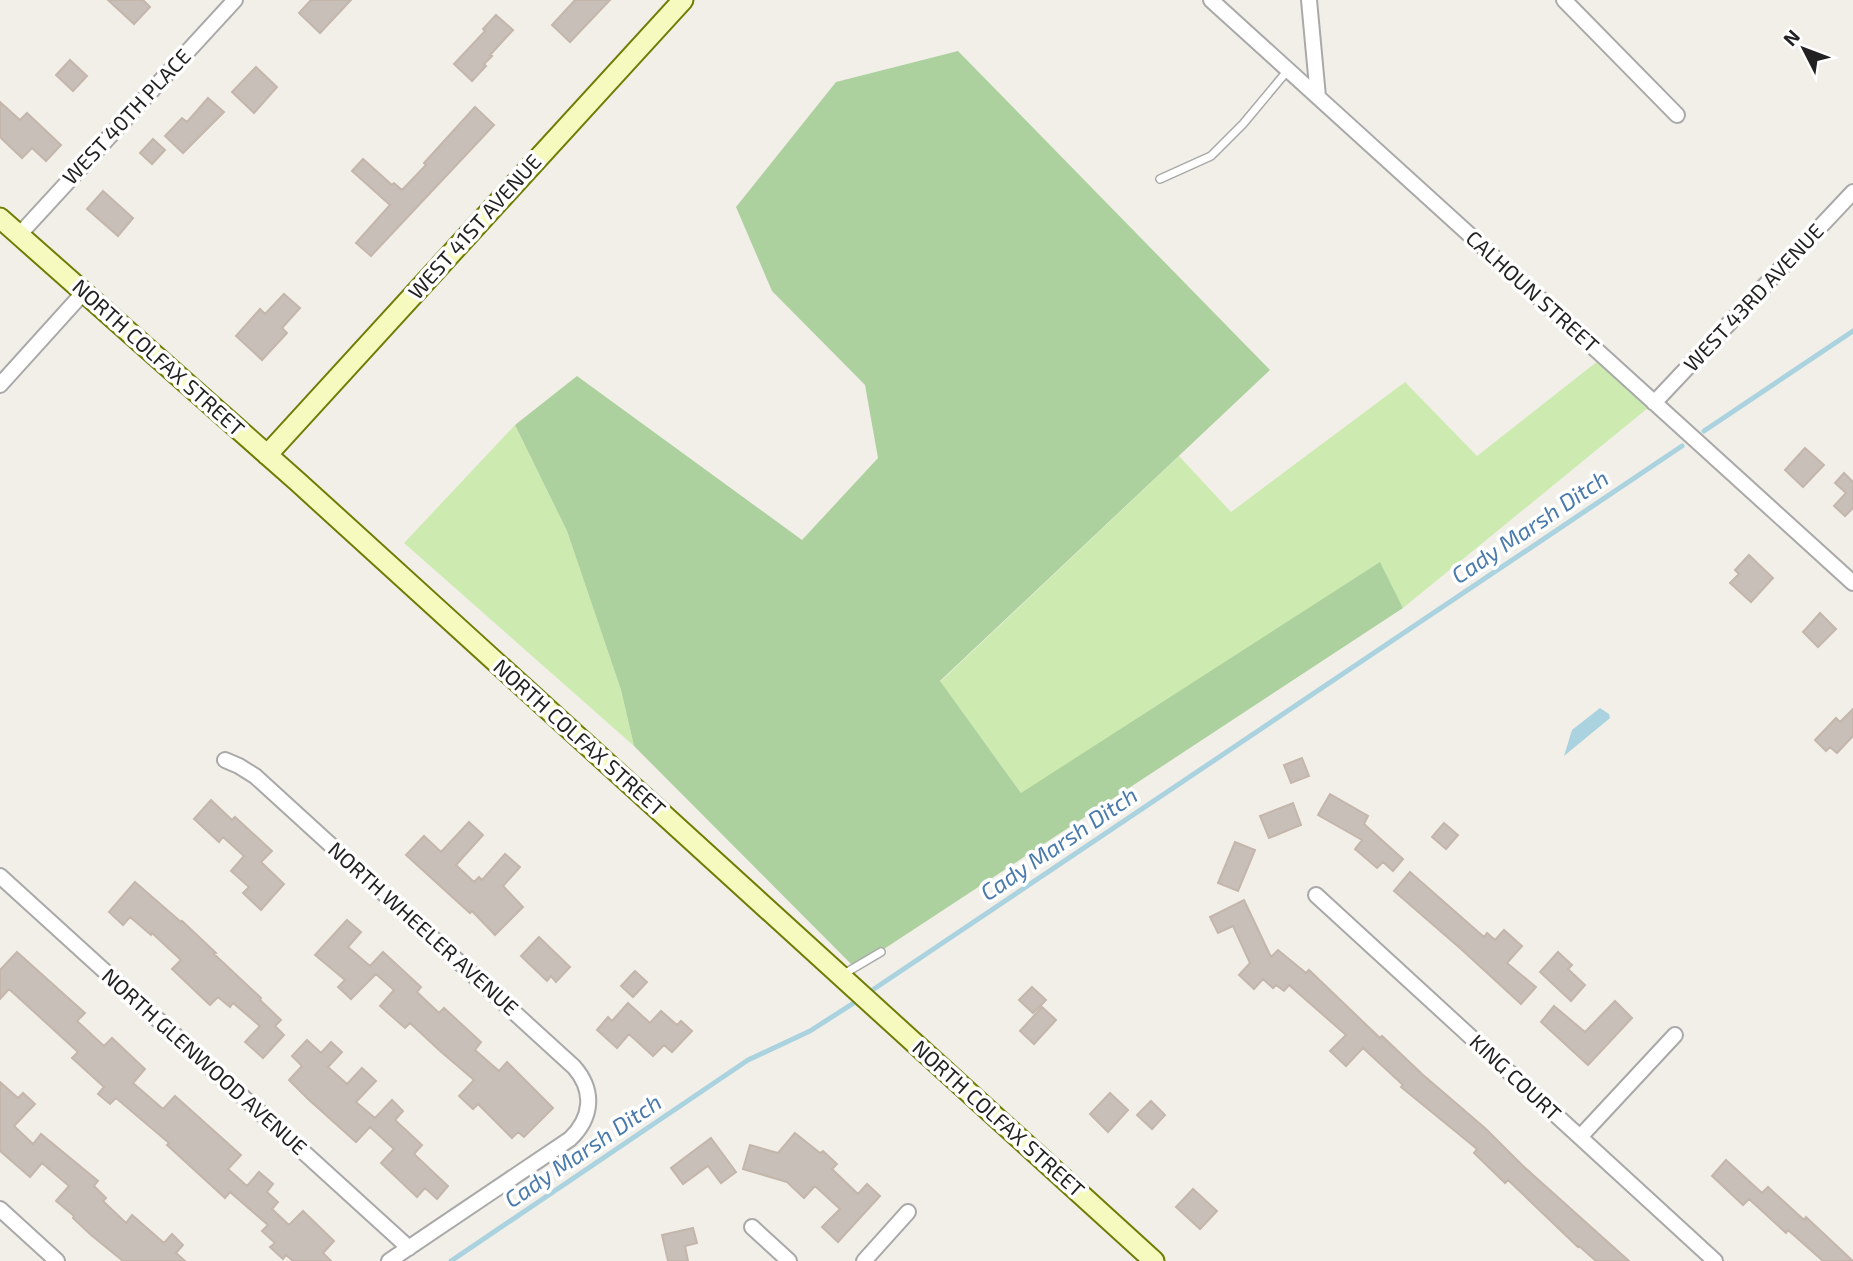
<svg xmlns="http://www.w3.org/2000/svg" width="1853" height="1261" viewBox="0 0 1853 1261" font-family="'Exo 2',sans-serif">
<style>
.grass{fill:#cdebb0}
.forest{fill:#add19e}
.water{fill:#aad3df}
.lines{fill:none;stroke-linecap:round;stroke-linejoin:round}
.stream{stroke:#aad3df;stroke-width:5}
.building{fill:#c7bfb8;stroke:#c4b6ab;stroke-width:2}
.lane-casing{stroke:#a9a9a9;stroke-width:10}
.street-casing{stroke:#a9a9a9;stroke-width:18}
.secondary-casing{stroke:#707d05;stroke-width:23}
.lane{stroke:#fff;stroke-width:7}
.street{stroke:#fff;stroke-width:14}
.secondary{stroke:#f7fabf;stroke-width:19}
.labels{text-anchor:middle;stroke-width:7;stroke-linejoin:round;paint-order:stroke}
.street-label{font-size:21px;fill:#222;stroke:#fff}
.water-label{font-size:23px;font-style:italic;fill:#4a7aab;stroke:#fff}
</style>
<rect width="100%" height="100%" fill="#f2efe9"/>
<path class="grass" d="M1603,357L1654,403L1403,608L1380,563L1022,794L940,682L1179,456L1231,512L1405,382L1477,456Z
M515,425L567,531L621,690L634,746L404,543Z"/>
<path class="forest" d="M958,51L1270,370L940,681L1021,793L1380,562L1403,608L855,968L634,746L621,690L567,531L515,425L577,376L802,540L878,458L865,385L772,291L736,207L836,82Z"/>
<path class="water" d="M1600,708L1609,714L1610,718L1564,756L1572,730Z"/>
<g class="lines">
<path class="stream" d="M1704,431L1853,331
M868,993L1682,446
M451,1261L748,1060L810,1031L860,999"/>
</g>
<path class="building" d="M108,0H143L150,7L134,24Z
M311,0H351L320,33L299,13Z
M575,0H610L570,42L552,25Z
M496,15L513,30L490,55L492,56L484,64L486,66L472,81L454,64L485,31L483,29Z
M70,60L87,76L73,91L56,75Z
M256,67L277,87L254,113L232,92Z
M208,98L224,112L183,153L165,136L182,118L187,122Z
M0,102L20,120L27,113L61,145L46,161L32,148L22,158L0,137Z
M475,107L494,125L371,256L356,243L390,205L352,171L363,159L392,185L394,183L402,190L426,165L424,163Z
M153,139L165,150L152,164L140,153Z
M103,191L133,218L118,236L87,209Z
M284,294L300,308L282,328L287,333L262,360L236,336L260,309L265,314Z
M1805,448L1824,465L1803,487L1785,470Z
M1844,473L1853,482V508L1845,516L1834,506L1846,493L1835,483Z
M1749,555L1773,578L1751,602L1730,583L1739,574L1735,570Z
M1820,613L1836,629L1818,647L1803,632Z
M1853,709V736L1837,753L1830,747L1826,751L1815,740L1836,718L1840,722Z
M1302,758L1309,776L1291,783L1284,765Z
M1330,794L1368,816L1364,824L1403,859L1393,871L1383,862L1377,868L1355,849L1362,840L1318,815Z
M211,800L232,820L235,817L272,851L261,862L284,884L261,910L243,893L249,887L231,871L244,856L223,837L219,842L194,819Z
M1293,803L1301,825L1269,838L1260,816Z
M469,822L483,835L456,865L474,882L479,877L482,880L505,854L520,867L503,886L523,907L495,935L472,911L470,913L406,855L424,836L441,852Z
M1444,823L1458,835L1446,849L1432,837Z
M1235,842L1255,850L1238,891L1218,883Z
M1410,872L1484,937L1487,933L1495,940L1504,930L1522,946L1507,963L1536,987L1521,1004L1461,949L1394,891Z
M135,882L181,922L182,921L216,953L214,954L261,998L260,1000L281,1020L275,1026L284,1035L263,1058L245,1042L260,1026L233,1003L230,1007L218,997L210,1005L172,969L181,960L152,933L151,935L130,917L123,925L109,912Z
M1244,900L1271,957L1278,950L1306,973L1309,970L1380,1038L1382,1036L1422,1074L1486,1129L1522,1165L1629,1261H1596L1579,1246L1578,1247L1508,1180L1505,1183L1474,1153L1477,1149L1401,1087L1403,1085L1363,1048L1346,1066L1330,1051L1346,1035L1289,985L1284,991L1276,985L1273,988L1263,979L1254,989L1239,975L1250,963L1233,926L1218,933L1210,917Z
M347,920L361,932L348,947L370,966L383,952L421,987L417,992L439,1013L444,1008L481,1042L475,1050L499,1071L507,1062L553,1108L524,1137L518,1132L512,1138L478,1104L473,1109L459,1096L474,1080L439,1050L410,1023L405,1028L380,1006L394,990L376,974L351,999L338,987L345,980L315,955Z
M539,937L570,967L556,982L551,976L547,981L521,956Z
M17,952L85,1013L77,1021L104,1046L112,1038L145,1069L133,1083L163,1109L175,1096L241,1155L228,1169L247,1186L259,1172L273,1184L267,1192L278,1202L272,1209L289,1225L303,1211L334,1241L323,1253L331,1261H293L286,1255L283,1259L270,1247L275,1243L262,1231L268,1225L230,1192L225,1198L167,1145L169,1143L116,1098L110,1104L98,1094L104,1087L72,1058L78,1052L9,989L0,999V970Z
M1558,952L1572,965L1568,969L1585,985L1571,1001L1540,972Z
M635,971L647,982L633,997L621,986Z
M1032,987L1046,1000L1033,1013L1019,1000Z
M1615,1001L1632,1018L1588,1065L1541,1022L1554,1006L1585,1032Z
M628,1003L650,1023L661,1011L677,1025L681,1021L692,1031L672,1052L664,1045L653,1056L629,1034L617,1048L597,1030L608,1017L612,1021Z
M1042,1007L1056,1020L1034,1044L1020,1031Z
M307,1040L321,1053L331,1042L342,1052L328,1067L347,1084L362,1068L376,1081L356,1102L375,1118L392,1100L403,1111L395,1120L422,1145L414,1154L448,1186L437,1199L425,1188L417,1197L381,1163L394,1149L370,1127L356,1142L308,1099L289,1080L302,1066L292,1056Z
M0,1082L18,1098L23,1093L35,1104L14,1126L33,1144L41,1134L98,1181L94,1186L106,1198L103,1201L126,1223L132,1215L164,1243L172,1234L183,1245L176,1253L185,1261H123L91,1235L73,1218L74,1216L56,1201L69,1186L42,1163L30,1177L0,1151Z
M1110,1093L1128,1110L1108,1132L1090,1114Z
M1151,1101L1165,1115L1152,1129L1137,1115Z
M795,1133L820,1153L823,1151L837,1164L832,1169L858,1194L867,1184L880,1196L838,1242L822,1227L840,1209L815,1186L804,1198L787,1182L743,1169L750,1145L778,1153Z
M711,1138L736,1172L721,1183L708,1166L683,1184L671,1168Z
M1726,1160L1762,1193L1768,1187L1804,1220L1806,1217L1853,1261H1823L1788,1230L1786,1233L1749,1199L1743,1205L1712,1176Z
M1193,1189L1217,1211L1200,1229L1176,1207Z
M693,1228L697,1243L685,1246L688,1261H668L662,1235Z"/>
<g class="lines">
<defs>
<path id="lane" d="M1160,179L1211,156L1243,124L1288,70
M842,975L881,952"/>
<path id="street" d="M1211,0L1853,583
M1309,0L1318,97
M1564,0L1677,115
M19,235L235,0
M0,385L84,292
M1654,403L1853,192
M225,760L239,766L255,776L574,1067C595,1091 592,1118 570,1139L389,1261
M0,876L409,1248
M1316,895L1715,1261
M1580,1137L1675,1035
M0,1209L57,1261
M752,1227L789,1261
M864,1261L908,1212"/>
<path id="secondary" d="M0,218L298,482L1154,1261
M267,455L683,0"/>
</defs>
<use href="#lane" class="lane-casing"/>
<use href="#street" class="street-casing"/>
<use href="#secondary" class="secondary-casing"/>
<use href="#lane" class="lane"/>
<use href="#street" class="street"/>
<use href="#secondary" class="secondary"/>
</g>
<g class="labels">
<g class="street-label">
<text transform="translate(127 117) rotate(-47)" y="7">WEST 40TH PLACE</text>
<text transform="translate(475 227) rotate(-48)" y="7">WEST 41ST AVENUE</text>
<text transform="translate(1532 292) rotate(42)" y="7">CALHOUN STREET</text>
<text transform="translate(1754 298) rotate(-47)" y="7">WEST 43RD AVENUE</text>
<text transform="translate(158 358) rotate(42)" y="7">NORTH COLFAX STREET</text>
<text transform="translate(579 738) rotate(42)" y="7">NORTH COLFAX STREET</text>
<text transform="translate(423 929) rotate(42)" y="7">NORTH WHEELER AVENUE</text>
<text transform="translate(204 1062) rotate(42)" y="7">NORTH GLENWOOD AVENUE</text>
<text transform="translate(1515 1078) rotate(43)" y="7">KING COURT</text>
<text transform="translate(998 1119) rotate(42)" y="7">NORTH COLFAX STREET</text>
</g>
<g class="water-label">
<text transform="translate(1530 527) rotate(-34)" y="8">Cady Marsh Ditch</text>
<text transform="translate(1059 844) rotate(-34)" y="8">Cady Marsh Ditch</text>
<text transform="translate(583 1151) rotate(-34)" y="8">Cady Marsh Ditch</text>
</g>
</g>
<g transform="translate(1804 49) rotate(312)" stroke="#ffffff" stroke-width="5" paint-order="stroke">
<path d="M0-5L12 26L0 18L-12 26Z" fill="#222222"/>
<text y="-10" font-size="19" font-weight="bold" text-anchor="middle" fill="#222222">N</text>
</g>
</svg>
